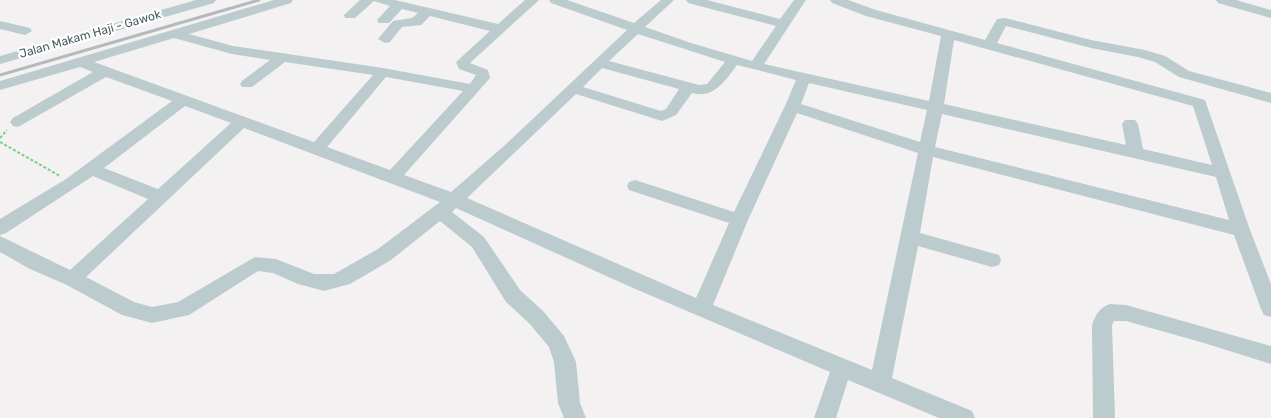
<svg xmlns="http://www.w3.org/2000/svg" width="1271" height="418" viewBox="0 0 1271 418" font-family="Rubik,sans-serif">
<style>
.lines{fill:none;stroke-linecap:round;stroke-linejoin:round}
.path{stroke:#76d18a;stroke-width:2;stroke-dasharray:3 2;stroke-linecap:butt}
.minor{fill:#bccbce;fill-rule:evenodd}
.rail{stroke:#b3b9bc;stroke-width:3}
.labels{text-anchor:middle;stroke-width:4.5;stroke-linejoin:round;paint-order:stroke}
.far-street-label{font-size:12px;fill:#485b60;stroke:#fff}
</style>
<rect width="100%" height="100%" fill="#f4f1f2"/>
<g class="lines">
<path class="path" d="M0,138L7,130
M0,142L60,176"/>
<path class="minor" d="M196,0H216L214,3L0,64V56Z
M274,0H293L291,3L189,34L233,46L383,68L470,84L476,75L459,69L456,62L490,31L430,16L421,25L402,27L390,42L385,43L378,39L393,21L412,18L418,13L402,9L389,23H379L377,20L390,6L374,1L355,18H345L344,15L360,0H395L498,24L525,0H539L470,63L488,70L490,78L404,175L451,192L504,146L627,30L551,3L549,0H567L634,23L661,0H674L645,27L691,43L752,61L776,26L688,3L686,0H707L780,19L794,0H806L764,64L929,101L941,36L866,16L832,3L830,0H848L876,10L985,40L997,19L1005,18L1091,40L1145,50L1165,56L1189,71L1271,93V103L1179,77L1155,62L1138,57L1091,48L1006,26L997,43L1205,100L1250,230L1271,284V317L1264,315L1261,309L1234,235L933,157L920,233L999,255L1001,260L999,265L992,267L918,246L892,378L972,411L975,418H939L848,380L836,418H814L830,372L633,288L456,208L452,212L484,237L520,290L543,311L564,336L576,362L580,403L586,418H564L558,403L554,362L549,347L529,323L506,302L472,247L440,221L391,260L350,284L324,291L298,284L273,273L258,271L189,315L152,323L122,315L65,284L30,269L0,252V236L70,270L148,199L93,176L6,233L0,235V219L66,179L172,101L106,77L18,127L13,126L10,122L13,118L93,72L80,67L0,90V81ZM638,34L725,62L707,84L699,85L609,61ZM174,38L232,54L270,60L242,81L240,84L242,87H252L285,62L373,75L314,142L94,62ZM954,40L1193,106L1212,165L1143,149L1138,124L1135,120H1125L1122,124L1126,145L944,104ZM737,65L796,80L785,106L734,212L635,180L629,182L627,186L629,190L729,223L696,298L467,198L576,94L662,121L676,115L692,93C714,99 725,81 737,65ZM602,68L679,89L666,109L661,111L583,87ZM386,77L463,91L390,170L327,147ZM809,83L927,110L920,142L801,104ZM185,106L231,123L158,189L104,168ZM797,113L918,153L872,370L713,305L748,220ZM942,114L1216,177L1229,220L935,147ZM244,128L440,202L378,249L334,274H314L276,259L255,257L178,302L152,307L134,302L86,277Z
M1216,0H1236L1271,10V18L1218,3Z
M0,21L30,28L32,31L25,35L0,29Z
M1110,304L1126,305L1271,346V364L1204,343L1126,321H1114L1112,325L1115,418H1093L1092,325C1096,314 1099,308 1110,304Z"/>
<path class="rail" d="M0,75L259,0"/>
</g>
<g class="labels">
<g class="far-street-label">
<text transform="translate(90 34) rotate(-16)" y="4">Jalan Makam Haji - Gawok</text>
</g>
</g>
</svg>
